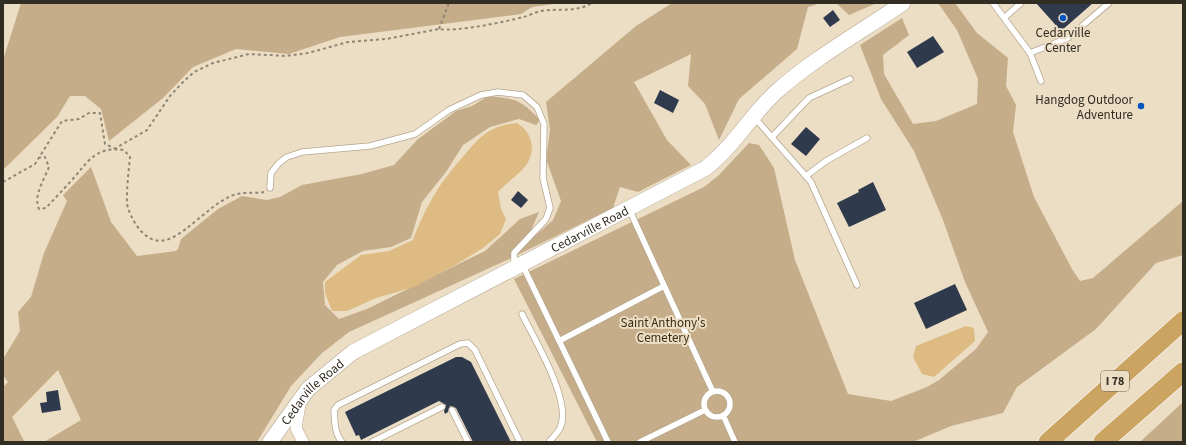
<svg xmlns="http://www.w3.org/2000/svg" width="1186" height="445" viewBox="0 0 1186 445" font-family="'Source Sans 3',sans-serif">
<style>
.green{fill:#c4ad88}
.water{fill:#ddbb82}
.building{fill:#2f3b4d}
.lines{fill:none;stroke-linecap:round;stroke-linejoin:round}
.service-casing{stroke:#b5a790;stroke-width:7}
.minor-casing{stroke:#b5a790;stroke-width:12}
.secondary-casing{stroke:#b5a790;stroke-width:16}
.motorway-casing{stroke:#fff;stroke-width:20}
.path{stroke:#908675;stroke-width:2;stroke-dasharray:3 3;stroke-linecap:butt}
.service{stroke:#fff;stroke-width:5.5}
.minor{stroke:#fff;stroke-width:11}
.secondary{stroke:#fff;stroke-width:15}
.motorway{stroke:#cba461;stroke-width:19}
.poi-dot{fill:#0356bf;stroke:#ecddc5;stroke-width:1.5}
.labels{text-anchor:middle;stroke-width:4;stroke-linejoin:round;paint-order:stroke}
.shield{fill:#ecddc5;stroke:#6a6254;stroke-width:1}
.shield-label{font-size:12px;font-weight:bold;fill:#322d23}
.poi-label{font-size:13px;fill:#322d23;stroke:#ecddc5}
.street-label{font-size:13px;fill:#322d23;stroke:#ecddc5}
.park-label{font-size:13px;fill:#3b2c12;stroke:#ecddc5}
</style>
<rect width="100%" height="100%" fill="#ecddc5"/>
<path class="green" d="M21,3H561L532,7L521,14L340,37L289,54L236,49L193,67L163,98L109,141L101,109L85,96H70L57,117L3,170V60Z
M672,3H821L808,7L797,49L739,99L719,140L705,104L688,86L691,54L634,82L667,140L691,165L638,192L620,187L613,208L507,260L349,332L322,353L291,386L257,442H44L81,420L58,370L12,417L24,441L28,442H3V387L8,382L3,375V359L20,331L18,312L31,297L44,253L67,201L63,195L91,167L111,222L137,256L176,251L178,249L181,239L218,209L242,196L267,200L280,197L302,185L362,174L394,165L417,140L456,111L472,106L488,96C516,99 520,99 540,120L536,125L519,119L490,127L463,145L446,172L422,202L411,238L391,247L363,251L337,265L323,282L325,305L339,319L367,309L485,251L520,219L539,212L532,228L537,234L553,220L561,201L546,159L550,130L546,102L636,26Z
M836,3H877L849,15Z
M938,3H955L977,33L1008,58L1006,86L1016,105L1013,132L1034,197L1072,269L1080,281L1093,278L1183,201V255L1156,263L1096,329L1017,387L1003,413L951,426L913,442H597L514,279L704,187L718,176L749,143L759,145L774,168L795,260L848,394L891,401L927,387L939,380L976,349L988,332L965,282L943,220L914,151L881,99L860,45L902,18L909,35L883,55L884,74L913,124L936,121L977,104L978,79L957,30Z
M1183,402V442H1140Z"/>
<path class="water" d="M517,123C535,134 537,156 521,171C514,178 505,184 498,192L501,209L506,219L500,234L483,248L457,264L414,287L376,298L347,311H332L325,293V282L361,255L389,251L413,240C425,208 438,185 461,159C479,138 487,126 517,123Z
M966,326L974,328L975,341L934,377L922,374L913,357L916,346Z"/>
<path class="building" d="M1036,3H1093L1061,31Z
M833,10L840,20L830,27L823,18Z
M933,36L944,52L917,68L907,52Z
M660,90L679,100L673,113L654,103Z
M806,127L820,139L806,156L791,144Z
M873,182L886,210L849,227L837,203L859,192L858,190Z
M518,191L528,200L521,208L511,200Z
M955,284L967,310L926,329L914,303Z
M456,357H462L471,362L511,442H473L456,408L450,406L448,412L445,414L444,411L446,405L439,401L361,440L359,435L356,436L345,412Z
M58,390L61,410L42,413L40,403L47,402L46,392Z"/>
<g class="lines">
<defs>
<path id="service" d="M993,3L1030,53L1068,38L1109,3
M1004,18L1021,3
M1030,53L1041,81
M754,117L811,182L857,285
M772,137L809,98L850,79
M806,176L826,161L867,138
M270,188L271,173L279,163L287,157L302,152L370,146L415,134L449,110L481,95L498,92L523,95L537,107L544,124L543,178L550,208L546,219L514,253V266
M629,209L713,392
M522,264L608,442
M522,314C534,339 573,402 560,428C558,433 552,438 549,442
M559,341L664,286
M704 404a13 13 0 1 1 26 0a13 13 0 1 1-26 0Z
M452,410L468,442
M723,415L735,442
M342,442C334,433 335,421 334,410L338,405L460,344L468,343L475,350L520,442
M372,442L442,407
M640,442L705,410"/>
<path id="minor" d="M300,405L296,428L303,442"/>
<g id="secondary">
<path id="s1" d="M270,442L308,389L353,352L706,168C734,146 750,116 776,92C814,58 861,32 903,3"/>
</g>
<path id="motorway" d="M1048,442L1183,321
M1103,442L1183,372"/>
</defs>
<use href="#service" class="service-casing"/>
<use href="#minor" class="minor-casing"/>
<use href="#secondary" class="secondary-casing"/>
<use href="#motorway" class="motorway-casing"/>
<path class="path" d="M439,29L449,3
M114,149L147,130L170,96L183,82L194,72L213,63L249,54L286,56L308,53L348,42L386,39L439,29C456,32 505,22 523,17C529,16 535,12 541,11C559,8 575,13 592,3
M38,158L45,157L49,167C44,180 33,196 39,209L46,208C54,199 63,190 71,181C88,162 95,146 124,150L130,157C129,168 125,200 128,208C134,226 149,247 169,239C189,231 210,205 231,196C242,191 253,194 264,192
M3,182L35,164L62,121L79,119L89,113H100L105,144L114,148"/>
<use href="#service" class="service"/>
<use href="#minor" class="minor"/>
<use href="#secondary" class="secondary"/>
<use href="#motorway" class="motorway"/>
</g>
<g class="poi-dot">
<circle cx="1063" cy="18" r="4"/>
<circle cx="1141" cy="106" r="4"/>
</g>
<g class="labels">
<rect class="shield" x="1101" y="371" width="28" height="20" rx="3"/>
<g class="shield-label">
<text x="1115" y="385">I 78</text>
</g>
<g class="poi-label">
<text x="1063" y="37">Cedarville<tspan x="1063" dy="15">Center</tspan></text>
<text x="1133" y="104" text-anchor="end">Hangdog Outdoor<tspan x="1133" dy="15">Adventure</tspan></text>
</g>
<g class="street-label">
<text dy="5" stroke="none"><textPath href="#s1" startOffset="390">Cedarville Road</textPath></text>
<text dy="5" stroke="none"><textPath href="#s1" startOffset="66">Cedarville Road</textPath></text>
</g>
<g class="park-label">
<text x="663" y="327">Saint Anthony's<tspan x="663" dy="15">Cemetery</tspan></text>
</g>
</g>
<rect width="1186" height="445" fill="none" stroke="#322d23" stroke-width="8"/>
</svg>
